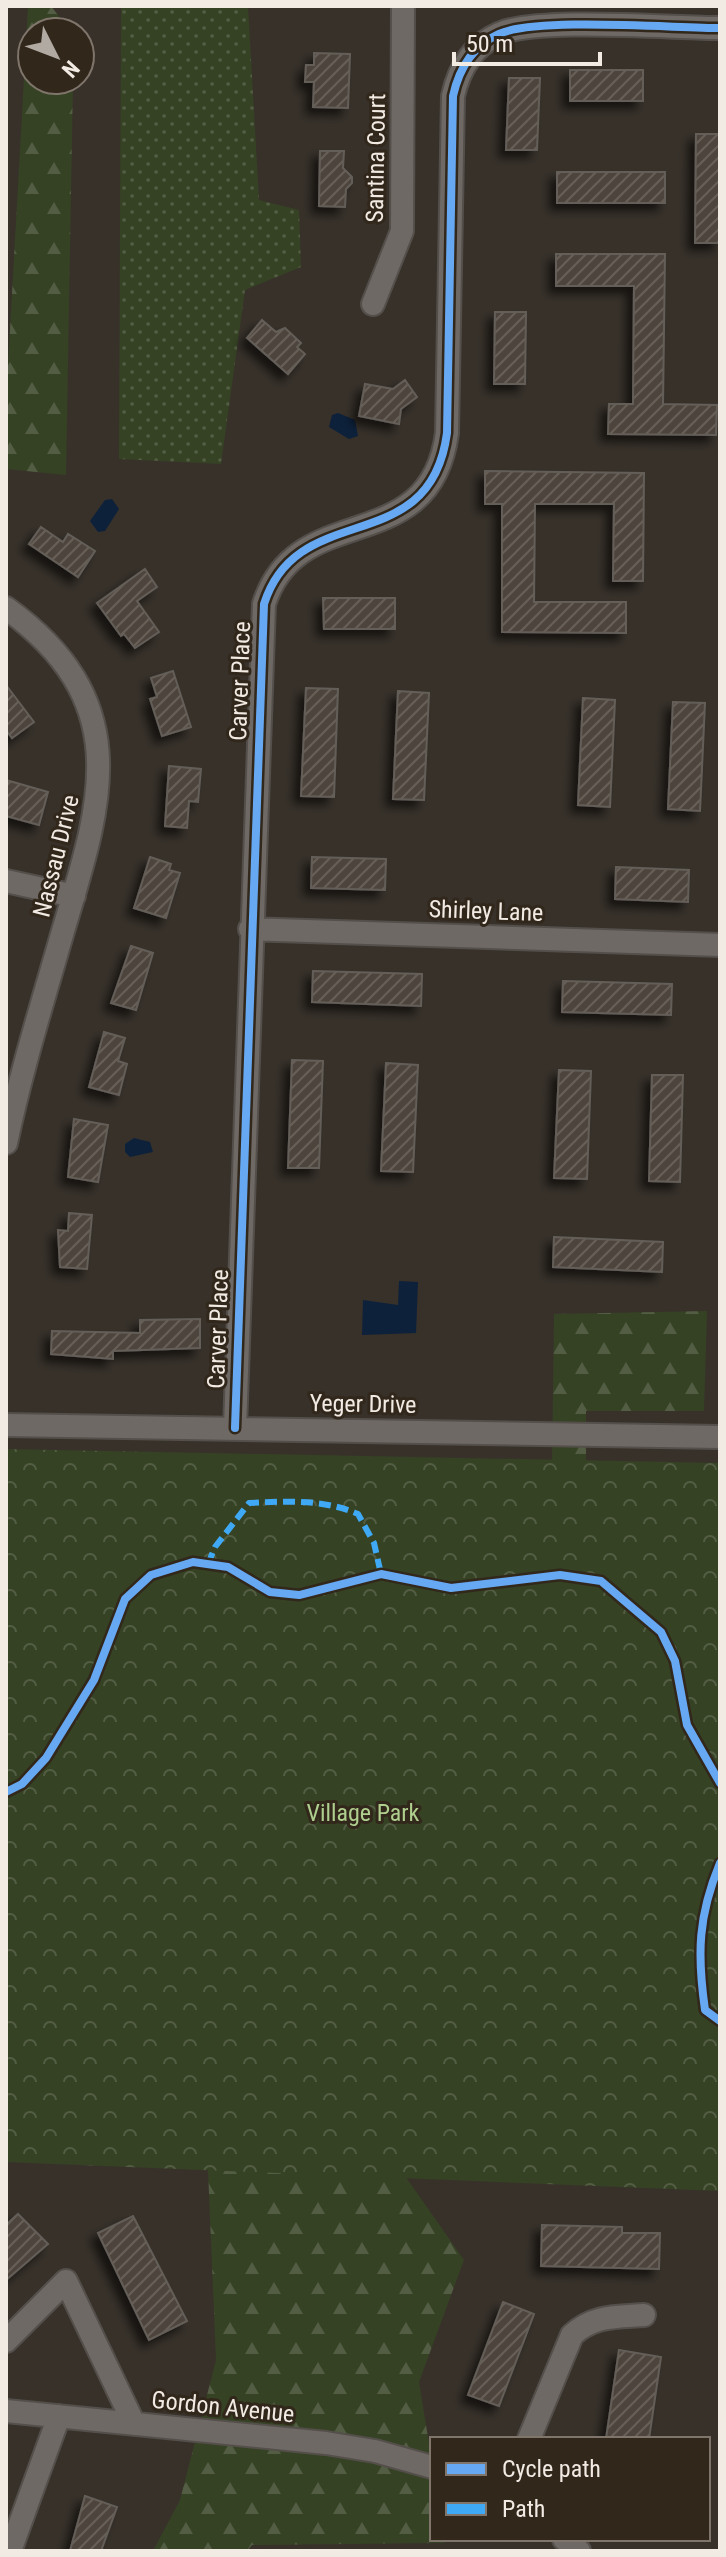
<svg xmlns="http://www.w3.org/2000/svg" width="726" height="2557" viewBox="0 0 726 2557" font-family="'Roboto Condensed',sans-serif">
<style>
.grass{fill:url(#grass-dots)}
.forest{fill:url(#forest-firs)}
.park{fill:url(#park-crowns)}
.water{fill:#0d213b}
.building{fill:url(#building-hatch);stroke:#645e59;stroke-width:2;filter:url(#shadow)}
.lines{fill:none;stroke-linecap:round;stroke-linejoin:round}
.street-casing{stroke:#544f4a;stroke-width:26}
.street{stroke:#6e6964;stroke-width:22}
.quiet{stroke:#3fa9f5;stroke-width:6;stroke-dasharray:12 6;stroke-linecap:butt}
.cycleway-casing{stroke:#32271b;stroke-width:13}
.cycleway{stroke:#66a8f1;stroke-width:8}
.labels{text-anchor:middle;stroke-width:6;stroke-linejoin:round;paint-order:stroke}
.street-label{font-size:24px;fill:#f2ebe4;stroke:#32271b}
.park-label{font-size:24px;fill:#afcf8e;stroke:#32271b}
</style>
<defs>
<pattern id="grass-dots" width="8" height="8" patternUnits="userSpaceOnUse" patternTransform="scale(2)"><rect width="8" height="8" fill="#354223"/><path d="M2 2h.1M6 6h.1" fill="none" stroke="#535d43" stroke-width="1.8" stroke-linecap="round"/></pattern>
<pattern id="forest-firs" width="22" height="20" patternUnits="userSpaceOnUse" patternTransform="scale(2)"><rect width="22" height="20" fill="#354223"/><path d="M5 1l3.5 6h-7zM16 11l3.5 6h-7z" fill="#535d43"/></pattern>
<pattern id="park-crowns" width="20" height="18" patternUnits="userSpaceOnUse" patternTransform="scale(2)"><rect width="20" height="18" fill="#354223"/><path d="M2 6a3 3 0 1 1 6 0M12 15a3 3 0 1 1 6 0" fill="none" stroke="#535d43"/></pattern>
<pattern id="building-hatch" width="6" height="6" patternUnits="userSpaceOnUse" patternTransform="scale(2)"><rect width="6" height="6" fill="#4e453c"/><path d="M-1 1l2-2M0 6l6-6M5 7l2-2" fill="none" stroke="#686058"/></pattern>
<filter id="shadow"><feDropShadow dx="-7" dy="7" stdDeviation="4" flood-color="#0009"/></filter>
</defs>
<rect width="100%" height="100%" fill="#37312a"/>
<path class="grass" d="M121,6H248L259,200L299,210L301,267L245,290L221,464L119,459Z"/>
<path class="forest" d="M28,6H51L71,32H32V80H73L66,475L6,469V401Z
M707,1311L704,1411H586V1460L598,1489L403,2173L464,2260L419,2382L432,2462V2539H444L445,2543L252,2545L247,2551H153L180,2500L216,2360L208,2170L552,1464L554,1314Z"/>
<path class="park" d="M6,1449L720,1463V2191L6,2162Z"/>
<path class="water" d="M338,413L355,420L358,436L349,439L329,427L332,415Z
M112,499L119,509L105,531L98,532L90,521L105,500Z
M134,1138L150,1142L153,1152L130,1157L125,1152V1144Z
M399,1281L418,1282L416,1333L362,1335L363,1300L398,1305Z"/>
<path class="building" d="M314,53L350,54L348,108L313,107L314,82H305L306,65H314Z
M570,70H643V101H570Z
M509,78H540L537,150H506Z
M696,134H720V243H695Z
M320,151H344L343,168L352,177V183L346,189L345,207L319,206Z
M557,172H665V203H557Z
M556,254H665L663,404L717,405L716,435L608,434L609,404H633L634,286H556Z
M495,312H526L525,384H494Z
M262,320L276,332L285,328L301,343L297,347L305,354L288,374L247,338Z
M405,380L417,397L401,409L399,424L359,416L365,384L393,389Z
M485,471L644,473L643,581H613L614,504H535L534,602H626V633L502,632V504H485Z
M41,527L63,542L68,534L95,551L78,577L29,544Z
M145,569L157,587L137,601L159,632L135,648L124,634L121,636L97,603Z
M323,598H395V629H324Z
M173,671L191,727L162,736L150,699L157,697L151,678Z
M6,685L34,722L12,738L6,730Z
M306,688L338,689L334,797L301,796Z
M398,691L429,693L424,800L393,799Z
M583,698L615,700L610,807L578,805Z
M673,702L705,703L700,811L668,809Z
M169,766L201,769L198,802L189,801L187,828L165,826Z
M6,780L48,792L39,825L6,816Z
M150,857L171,864L169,870L180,873L166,918L134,908Z
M312,857L386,859L385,890L311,888Z
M616,867L689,870L688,902L615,899Z
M131,946L153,953L136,1010L111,1003Z
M313,971L422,974L421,1006L312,1002Z
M563,981L672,984L671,1015L562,1012Z
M104,1032L125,1038L118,1061L127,1064L119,1095L89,1087Z
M292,1060L323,1061L319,1168H288Z
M386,1063L418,1065L413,1172L381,1171Z
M559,1070L591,1071L587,1179L554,1178Z
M652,1075H683L680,1182L649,1181Z
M74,1119L108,1125L98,1182L68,1177Z
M69,1213L92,1215L87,1269L60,1267L58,1230L68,1231Z
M554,1237L663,1242L662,1272L553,1267Z
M200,1319V1348L113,1351V1359L51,1354L52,1331L140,1333V1320Z
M18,2214L48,2244L6,2280V2225Z
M133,2216L187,2321L149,2340L98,2233Z
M542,2225L622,2227V2233H660L659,2269L541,2266Z
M503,2302L534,2314L499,2406L468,2395Z
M619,2350L661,2357L649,2439H606Z
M85,2496L117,2507L101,2551H70Z"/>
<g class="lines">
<defs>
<path id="street" d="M373,304L402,231L403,6
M6,608C136,702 102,801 63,931C43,1001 21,1071 6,1143
M6,881L74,896
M250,929L720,945
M6,1425L720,1437
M235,1428L264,604C298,497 430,561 447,433L453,96C459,69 472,46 499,34C536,17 672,28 720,28
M6,2341L66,2281L134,2424
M6,2411L326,2443L375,2451L432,2467
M529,2439L572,2335C594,2315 616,2317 644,2315
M564,2539L579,2551
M10,2551L59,2416"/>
</defs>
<use href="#street" class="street-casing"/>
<use href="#street" class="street"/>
<path class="quiet" d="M208,1564L215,1547L249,1503C286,1501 324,1499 358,1514L374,1543L381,1574"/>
<defs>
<path id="cycleway" d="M235,1428L264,604C298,497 430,561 447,433L453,96C459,69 472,46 499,34C536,17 672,28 720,28
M6,1792L22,1784L46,1758L94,1680L125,1599L151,1575L193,1562L228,1567L270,1592L299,1595L381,1574L451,1588L560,1575L601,1581L661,1632L675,1661L687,1725L720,1783
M720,1863C698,1916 697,1954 705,2010L720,2021"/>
</defs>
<use href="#cycleway" class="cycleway-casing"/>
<use href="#cycleway" class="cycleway"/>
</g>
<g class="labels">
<g class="street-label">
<text transform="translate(376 158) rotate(-89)" y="8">Santina Court</text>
<text transform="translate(240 681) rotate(-88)" y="8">Carver Place</text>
<text transform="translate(56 856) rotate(-76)" y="8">Nassau Drive</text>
<text transform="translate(486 911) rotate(2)" y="8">Shirley Lane</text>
<text transform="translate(218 1329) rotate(-88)" y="8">Carver Place</text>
<text transform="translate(363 1404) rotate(1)" y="8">Yeger Drive</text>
<text transform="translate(223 2407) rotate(6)" y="8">Gordon Avenue</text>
</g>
<g class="park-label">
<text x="363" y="1821">Village Park</text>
</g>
</g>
<rect width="726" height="2557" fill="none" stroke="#f2ebe4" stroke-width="16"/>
<rect x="430" y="2437" width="280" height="104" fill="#32271b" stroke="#7f756b" stroke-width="2"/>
<rect x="446" y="2463" width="40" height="12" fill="#66a8f1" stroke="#7f756b" stroke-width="2"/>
<text x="502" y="2477" font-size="24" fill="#f2ebe4">Cycle path</text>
<rect x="446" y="2503" width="40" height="12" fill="#3fa9f5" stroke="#7f756b" stroke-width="2"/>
<text x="502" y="2517" font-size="24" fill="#f2ebe4">Path</text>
<g transform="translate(56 56) rotate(132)"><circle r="38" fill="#32271b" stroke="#7f756b" stroke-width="2"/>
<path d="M0-6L14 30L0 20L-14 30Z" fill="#b1aaa3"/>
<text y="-12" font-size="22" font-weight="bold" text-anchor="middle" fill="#f2ebe4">N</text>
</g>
<path d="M454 52v12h146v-12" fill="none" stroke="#f2ebe4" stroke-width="4"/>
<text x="466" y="52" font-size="24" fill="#f2ebe4" stroke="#32271b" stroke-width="6" paint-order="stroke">50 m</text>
</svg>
